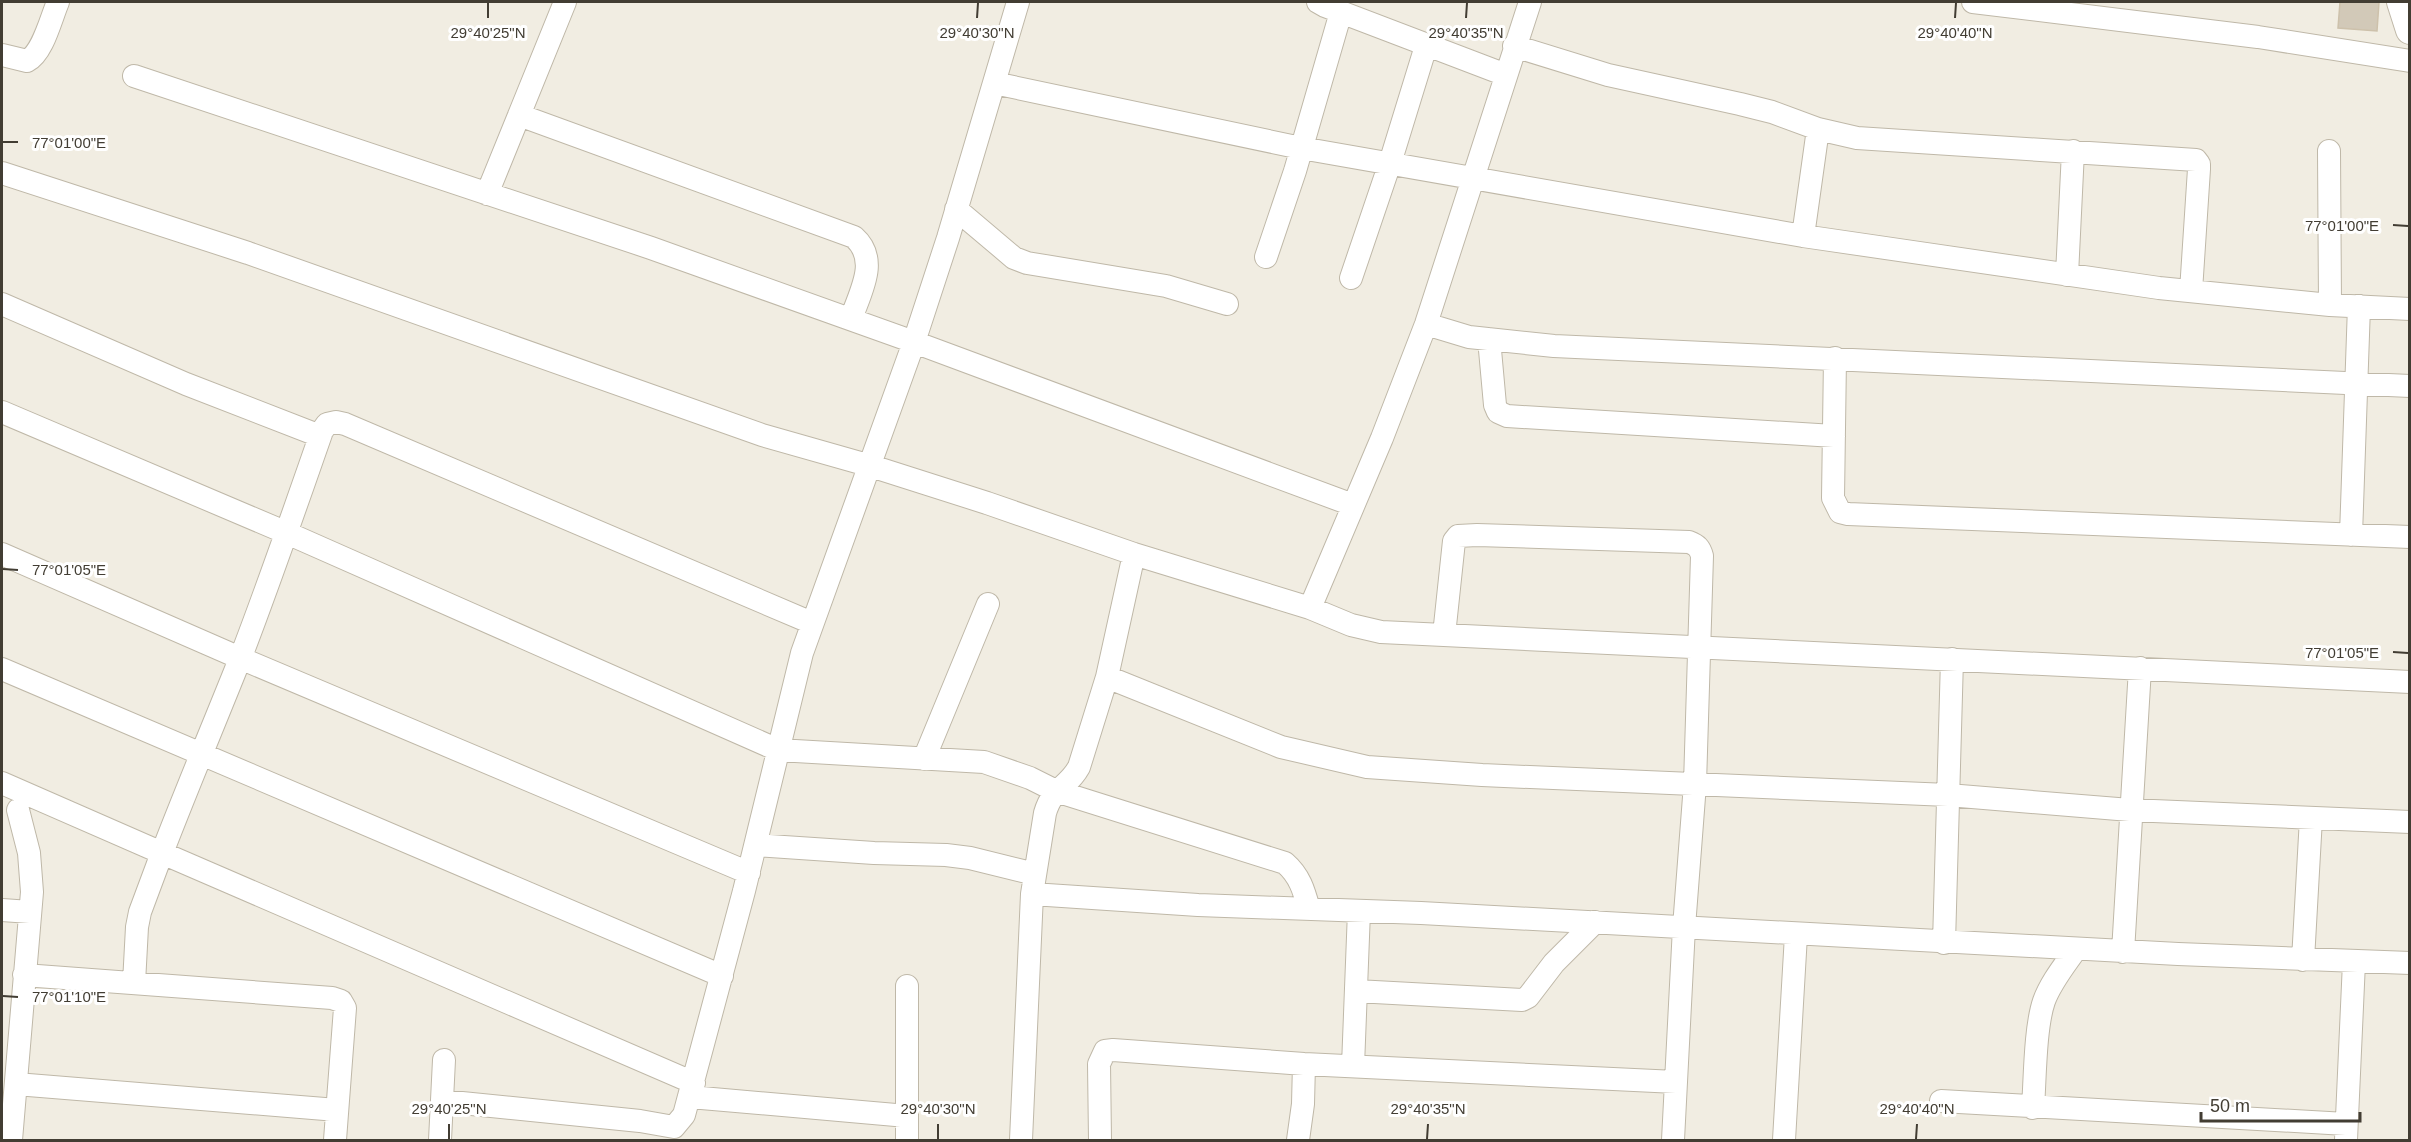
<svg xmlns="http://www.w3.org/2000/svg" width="2411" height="1142" viewBox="0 0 2411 1142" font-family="Arial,sans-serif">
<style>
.building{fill:#d2c9b8;stroke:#cdc1ab;stroke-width:1.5}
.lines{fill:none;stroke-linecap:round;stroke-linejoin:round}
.minor-casing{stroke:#bfb8a8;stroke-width:24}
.tertiary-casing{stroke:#bfb8a8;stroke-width:30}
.minor{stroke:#fff;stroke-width:22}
.tertiary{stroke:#fff;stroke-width:28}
.ticks{fill:none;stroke:#423d33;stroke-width:2}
.ticks-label{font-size:15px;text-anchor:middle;fill:#423d33;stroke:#fff;stroke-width:6;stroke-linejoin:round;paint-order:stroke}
</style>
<rect width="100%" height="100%" fill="#f1ede2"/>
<path class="building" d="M2340,2H2379L2377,31L2338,28Z"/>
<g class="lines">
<defs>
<path id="minor" d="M1318,2L1325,6L1506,75
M1973,2L2258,37L2410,61
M1514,46L1608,75L1740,104L1772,112L1818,129L1857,138L2196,160L2199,164V169L2191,291
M2,55L27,61C43,53 51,18 58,2
M134,76L651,248L914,342L1353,505
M994,83L1301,148L1803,236L2159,288L2330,305L2410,309
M519,115L854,237C880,260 860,292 851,319
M2329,151L2330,305
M2,173L248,253L762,435L871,466L987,503L1134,554L1310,608L1351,625L1381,632L1444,635
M487,194L565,2
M956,209L1014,258L1027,263L1166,286L1227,304
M1803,236L1818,129
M1266,257L1295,171L1341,12
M2067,275L2073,151
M1351,278L1390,163L1426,46
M2,304L186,384L320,436
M1426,324L1469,337L1554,346L2410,386
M1489,339L1495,405L1498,412L1507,416L1834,436
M1835,358L1833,498L1840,512L1848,514L2410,537
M2,412L287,533L778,750L984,762L1030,778L1056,791L1285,863C1300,876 1304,891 1309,909
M2351,535L2359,306
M2,554L240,658L749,873
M1310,608L1382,438L1426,324L1530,2
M2,669L722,976
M1107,677L1281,747L1367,767L1482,775L1948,795L2130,810L2410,822
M924,759L988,604
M2,783L162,853L140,912L137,927L134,983
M756,845L874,853L946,855L970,858L1035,874
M1032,894L1198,905L1421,913L2178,954L2410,963
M2,910L30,912
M1944,943L1952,659
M2123,952L2140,668
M2303,960L2311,818
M24,975L332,998L341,1001L345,1008L335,1140
M907,986V1140
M1356,991L1522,1000L1528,997L1554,963L1595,922
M1353,1066L1359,911
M694,1083L162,853C187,788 214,724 240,659C269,584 295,508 322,431L327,424L336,422L345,424L812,623
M16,1084L337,1110
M690,1097L907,1116
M442,1101L640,1121L674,1127L684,1115L744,891L802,653L914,342L948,238L1018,2
M1941,1101L2346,1124
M2033,1108C2035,1079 2035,1027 2044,1001C2051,982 2065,965 2076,949
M11,1140L32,892L29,853L18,810
M440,1140L444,1060
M1021,1140L1032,894L1045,813C1053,786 1067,789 1079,767L1107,677L1134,554
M1100,1140L1099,1064L1105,1051L1113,1050L1304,1064L1676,1082
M1298,1140L1303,1104L1304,1064
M1673,1140L1684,927L1695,784L1702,556C1700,548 1697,545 1689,542L1477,535L1458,536L1454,541L1444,635L2410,682
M1784,1140L1796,935
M2346,1140L2354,962"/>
<path id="tertiary" d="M2401,2L2410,30"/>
</defs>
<use href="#minor" class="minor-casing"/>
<use href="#tertiary" class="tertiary-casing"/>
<use href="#minor" class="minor"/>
<use href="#tertiary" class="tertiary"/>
</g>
<path class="ticks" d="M488,18V3M977,18L978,3M1466,18L1467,3M1955,18L1956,3M3,142H18M2393,225L2408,226M3,569L18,570M2393,652L2408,653M3,996L18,997M449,1139V1124M938,1139V1124M1427,1139L1428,1124M1916,1139L1917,1124"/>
<g class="ticks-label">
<text x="488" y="38">29°40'25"N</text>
<text x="977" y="38">29°40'30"N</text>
<text x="1466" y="38">29°40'35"N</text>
<text x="1955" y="38">29°40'40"N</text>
<text x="69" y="148">77°01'00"E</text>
<text x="2342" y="231">77°01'00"E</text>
<text x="69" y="575">77°01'05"E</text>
<text x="2342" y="658">77°01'05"E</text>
<text x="69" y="1002">77°01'10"E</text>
<text x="449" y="1114">29°40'25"N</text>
<text x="938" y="1114">29°40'30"N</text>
<text x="1428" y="1114">29°40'35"N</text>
<text x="1917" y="1114">29°40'40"N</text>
</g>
<rect width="2411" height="1142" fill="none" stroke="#423d33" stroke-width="6"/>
<path d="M2201 1112v9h159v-9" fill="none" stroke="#423d33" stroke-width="3"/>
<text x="2210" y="1112" font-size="18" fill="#423d33" stroke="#ffffff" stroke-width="4.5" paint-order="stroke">50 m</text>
</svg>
